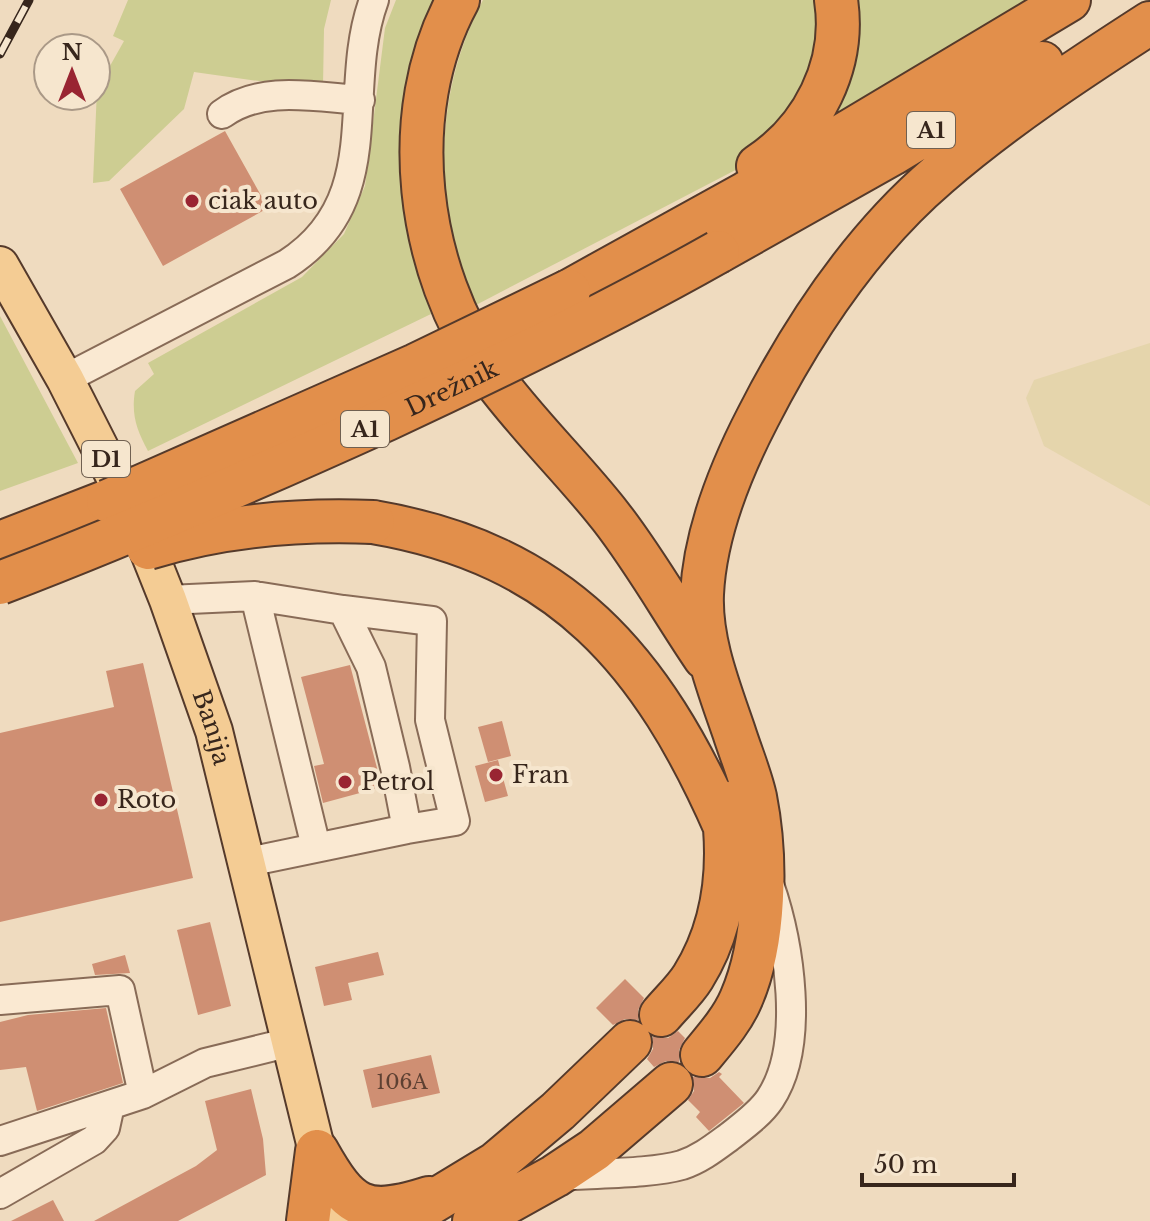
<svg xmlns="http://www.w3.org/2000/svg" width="1150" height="1221" viewBox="0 0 1150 1221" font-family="'Libre Baskerville',serif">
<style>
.farmland{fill:#e5d5ac}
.green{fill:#cdcd92}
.building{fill:#cf8f73}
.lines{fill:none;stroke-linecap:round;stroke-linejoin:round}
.minor-casing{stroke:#886b57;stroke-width:32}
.major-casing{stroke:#553a2b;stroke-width:40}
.highway-casing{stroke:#553a2b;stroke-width:46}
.minor{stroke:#fae9d2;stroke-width:28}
.major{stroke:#f4cc94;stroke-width:36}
.highway{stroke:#e28f4b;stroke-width:42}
.rail-casing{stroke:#37261c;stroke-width:9}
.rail{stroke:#f6e6ce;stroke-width:6;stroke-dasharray:18;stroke-linecap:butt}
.highway-bridge-casing{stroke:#553a2b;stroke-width:46;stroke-linecap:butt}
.highway-bridge{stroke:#e28f4b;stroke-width:42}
.poi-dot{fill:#992532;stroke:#f6e6ce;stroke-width:3}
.labels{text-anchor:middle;stroke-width:8;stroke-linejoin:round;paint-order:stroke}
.number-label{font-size:20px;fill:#5d4032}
.shield{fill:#f6e6ce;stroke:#706051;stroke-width:2}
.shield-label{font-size:22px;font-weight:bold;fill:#37261c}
.poi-label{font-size:24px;fill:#37261c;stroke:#f6e6ce;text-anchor:start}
.street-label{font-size:24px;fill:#37261c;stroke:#f6e6ce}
</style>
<rect width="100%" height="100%" fill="#efdbbf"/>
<path class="farmland" d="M1150,343V506L1044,446L1026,398L1034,380Z"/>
<path class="green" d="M128,0H331L324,29L323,86L280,84L194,72L184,109L109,181L93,183L97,89L124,41L113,36Z
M396,0H437L402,167L412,251L431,314L148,451C137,430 131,415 135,391L154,374L148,363L302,277L344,234L365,186L385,28Z
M483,0H826L818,83L747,164L476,305C432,210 433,93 483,0Z
M847,0H1033L806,143Z
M0,316L78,463L0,491Z"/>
<path class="building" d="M225,131L268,208L163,266L120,189Z
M143,663L193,878L0,922V733L114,707L106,671Z
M350,665L382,787L323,803L314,766L324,764L301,677Z
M502,721L511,756L488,762L478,727Z
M498,760L508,796L485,802L475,766Z
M210,922L231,1006L198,1015L177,930Z
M378,952L384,975L348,983L352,1000L324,1006L315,967Z
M125,955L130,973L95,975L92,964Z
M625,979L644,998L638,1010V1020L625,1019L613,1025L596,1008Z
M106,1008L123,1083L37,1111L26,1067L0,1070V1022L28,1015Z
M678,1031L685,1038L679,1050V1062L666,1061L654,1067L647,1059L653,1049V1037L668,1038Z
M431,1055L440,1093L372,1108L363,1070Z
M719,1072L722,1074L719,1077L744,1103L709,1131L696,1117L700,1112L688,1100L694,1091L693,1077L710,1078Z
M251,1089L263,1139L266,1175L178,1221H94L196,1166L217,1150L205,1101Z
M53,1200L64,1221H11Z"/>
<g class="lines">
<defs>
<path id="minor" d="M222,114C261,85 315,97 360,100
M65,379L287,264C388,199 340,92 374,0
M255,596L316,847
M168,600L255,596L343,610L371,667L395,767L407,829L248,862
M343,610L432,621L430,720L455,821L407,829
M0,1000L120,990L143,1094
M0,1141L143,1094L205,1063L291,1042
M560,1176C594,1173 651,1174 682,1165C700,1159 714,1148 729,1137C743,1126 760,1114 770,1099C806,1045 789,942 769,884
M0,1194L94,1140L105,1128L110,1105"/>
<g id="major">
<path id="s1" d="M0,265L65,379L134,515L168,600L214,731L334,1221"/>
</g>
<path id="highway" d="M458,0C396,114 417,270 490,374C527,425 573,468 611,517C646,562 673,611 705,658
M758,166C813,130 846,65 836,0
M718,252L892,154L1042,63
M569,291L746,193L1069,0
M373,522C562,554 652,660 726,829
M0,543L108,501
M661,1015C672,1002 685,990 693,977C726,924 731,862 722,802
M702,1055C716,1038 732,1020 741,999C766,942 767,858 755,797C750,775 741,754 734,732C719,688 700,641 702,594C705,533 730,471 758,417C803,329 862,240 938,175C1004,118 1077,70 1150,23
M317,1151C349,1208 364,1219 429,1198
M308,1221L317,1151
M401,1221L495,1164L558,1111L630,1042
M474,1221L555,1176L594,1150L671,1084"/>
</defs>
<use href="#minor" class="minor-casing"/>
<use href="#major" class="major-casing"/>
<use href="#highway" class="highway-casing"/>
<use href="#minor" class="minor"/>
<use href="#major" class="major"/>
<use href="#highway" class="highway"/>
<defs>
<path id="rail" d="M0,54L29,0"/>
</defs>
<use href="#rail" class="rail-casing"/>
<use href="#rail" class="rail"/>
<defs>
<g id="highway-bridge">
<path d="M108,501L416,365L569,291"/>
<path d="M148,548C222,525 296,519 373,522"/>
<path id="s2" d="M0,583C131,533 259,477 387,419C499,367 610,313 718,252"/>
</g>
</defs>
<use href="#highway-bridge" class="highway-bridge-casing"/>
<use href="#highway-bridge" class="highway-bridge"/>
</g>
<g class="poi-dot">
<circle cx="192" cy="201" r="8"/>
<circle cx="496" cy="775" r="8"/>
<circle cx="345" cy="782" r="8"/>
<circle cx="101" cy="800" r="8"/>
</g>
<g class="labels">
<g class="number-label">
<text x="402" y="1089">106A</text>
</g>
<g class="shield">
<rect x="907" y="112" width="48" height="36" rx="6"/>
<rect x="341" y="411" width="48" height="36" rx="6"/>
<rect x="82" y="441" width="48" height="36" rx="6"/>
</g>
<g class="shield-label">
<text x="931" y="138">A1</text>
<text x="365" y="437">A1</text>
<text x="106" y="467">D1</text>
</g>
<g class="poi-label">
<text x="208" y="209">ciak auto</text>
<text x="512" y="783">Fran</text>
<text x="361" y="790">Petrol</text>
<text x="117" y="808">Roto</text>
</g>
<g class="street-label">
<text dy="8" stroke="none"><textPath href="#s2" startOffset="492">Drežnik</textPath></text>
<text dy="8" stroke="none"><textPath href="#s1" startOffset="510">Banija</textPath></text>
</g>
</g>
<g transform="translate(72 72)"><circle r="38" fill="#f6e6ce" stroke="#aa9987" stroke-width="2"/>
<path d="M0-6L14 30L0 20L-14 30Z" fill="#992532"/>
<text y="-12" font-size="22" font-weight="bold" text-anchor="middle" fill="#37261c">N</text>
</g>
<path d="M862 1173v12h152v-12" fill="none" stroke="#37261c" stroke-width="4"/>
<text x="874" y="1173" font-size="24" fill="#37261c" stroke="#f6e6ce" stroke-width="6" paint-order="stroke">50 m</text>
</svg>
